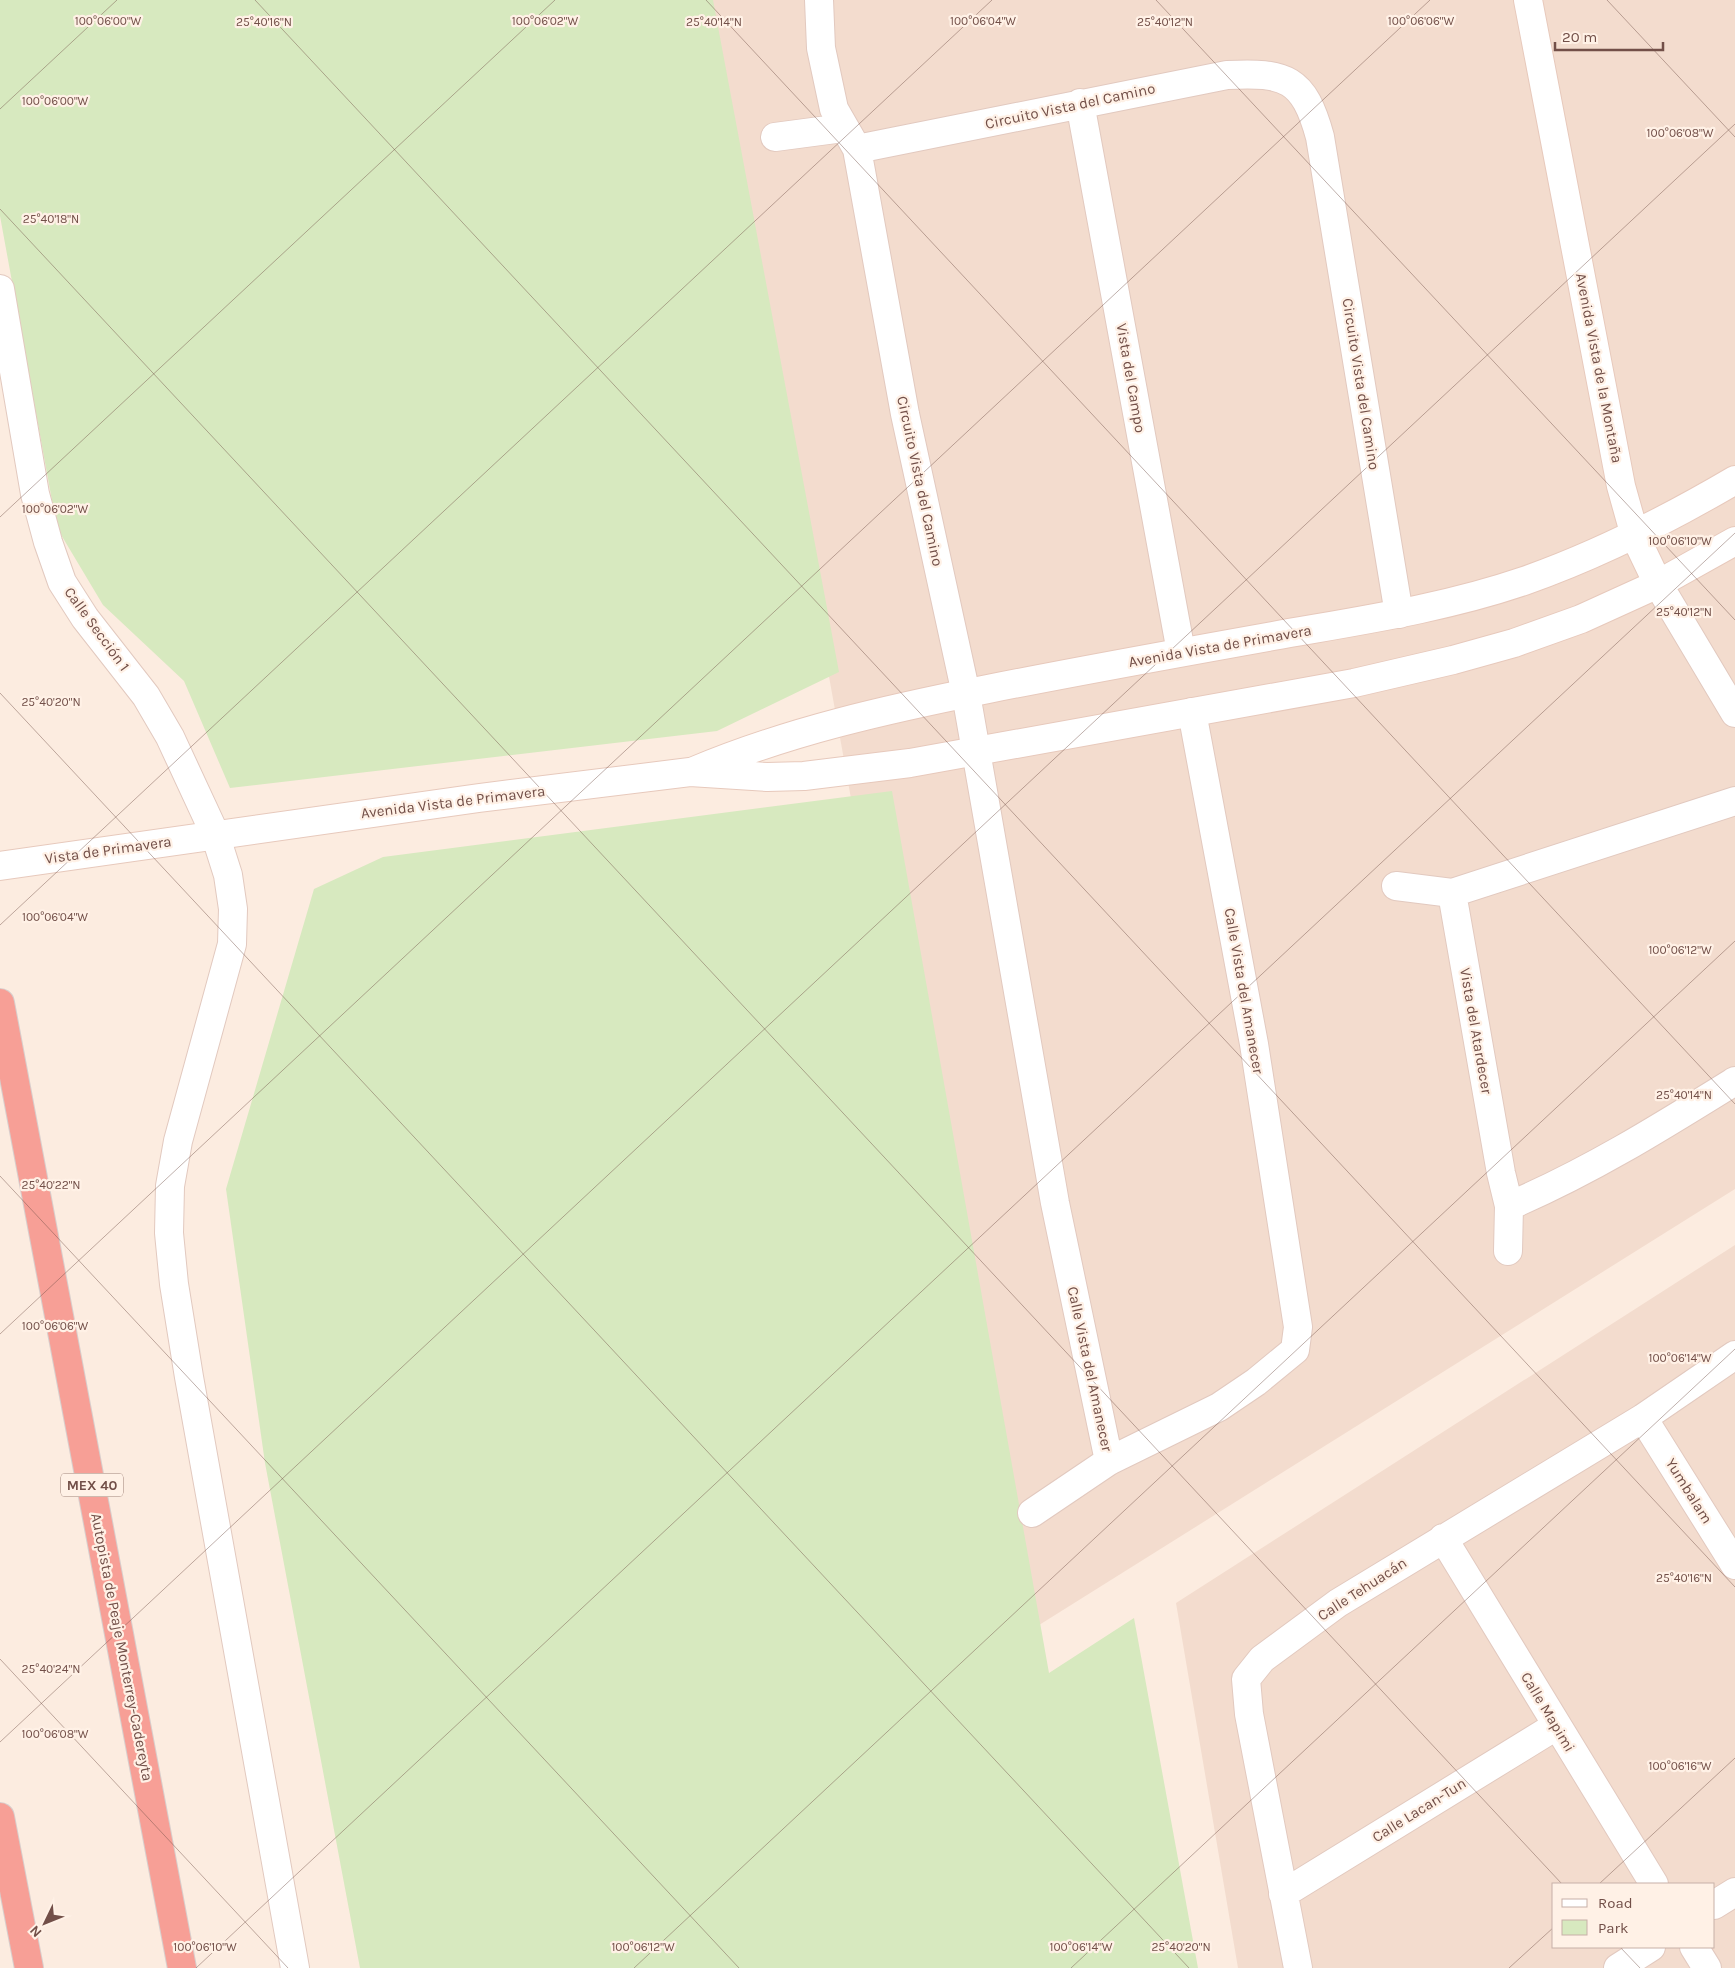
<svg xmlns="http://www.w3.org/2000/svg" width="1735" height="1968" viewBox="0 0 1735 1968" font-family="Karla,sans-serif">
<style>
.residential{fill:#f3dcce;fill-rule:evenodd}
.green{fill:#d7e9bf}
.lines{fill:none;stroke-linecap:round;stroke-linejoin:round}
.street-casing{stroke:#e2c9bf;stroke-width:30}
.secondary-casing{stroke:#e7c9bc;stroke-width:30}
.highway-casing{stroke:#d8cecc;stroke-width:30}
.street{stroke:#fff;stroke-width:28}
.secondary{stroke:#fff;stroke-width:28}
.highway{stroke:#f79f96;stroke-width:28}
.ticks{fill:none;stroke:#724f48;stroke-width:1;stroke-opacity:0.45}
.labels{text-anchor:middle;stroke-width:4.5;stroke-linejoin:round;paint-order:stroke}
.shield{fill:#fff1e6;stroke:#9c8077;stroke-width:1}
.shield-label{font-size:14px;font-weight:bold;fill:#724f48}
.street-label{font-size:15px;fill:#724f48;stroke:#fff1e6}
.ticks-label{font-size:12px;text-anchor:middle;fill:#724f48;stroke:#fff1e6;stroke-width:4.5;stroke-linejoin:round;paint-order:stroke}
</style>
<rect width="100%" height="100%" fill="#fcece0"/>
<path class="residential" d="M707,0H1735V1189L1004,1647Z
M1735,1245V1968H1238L1176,1603ZM1554,1884H1714V1947H1554Z"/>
<path class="green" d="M0,0H713L839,672L717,731L230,788L184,681L103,605L57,528L0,216Z
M892,791L1049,1673L1134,1618L1198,1968H360L265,1463L226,1189L314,889L383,857Z"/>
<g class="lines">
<defs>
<path id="street" d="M819,0L821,48L834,109L857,149
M1080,103L1181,652
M775,137L843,128
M0,289L35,494L48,542L62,582L85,618L146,696L170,737L215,834L228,875L233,909L232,944L178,1141L170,1186L169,1233L174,1284L189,1377L295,1968
M1658,584L1735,713
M1735,801L1452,893L1501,1173L1509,1206C1589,1172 1661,1127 1735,1081
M1396,886L1452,893
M1508,1251L1509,1206
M1643,1418L1735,1565
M1109,1461L1055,1203L966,694L905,414L857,149L1227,75C1286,72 1304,78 1320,137L1399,614
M1032,1513L1109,1461L1219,1407L1256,1382L1295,1350L1298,1327L1254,1044L1192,712
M1443,1538L1654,1884
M1283,1894L1556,1726
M1714,1905L1735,1892
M1694,1947L1707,1968
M1298,1968L1249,1714L1246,1679L1262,1659L1338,1603L1643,1418L1735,1355
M1618,1968L1651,1947"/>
<path id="secondary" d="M1528,0L1621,486L1635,536L1658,584
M694,771C789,731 888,709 988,689C1083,670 1178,653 1273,636C1357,621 1442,609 1524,581C1598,555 1667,520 1735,480
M0,866L479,798L690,772L767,777L804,776L910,763L1354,683L1453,660L1514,643L1581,619L1658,584L1735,541"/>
<path id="highway" d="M0,1003L182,1968
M0,1817L29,1968"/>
</defs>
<use href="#street" class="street-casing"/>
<use href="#secondary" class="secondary-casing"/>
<use href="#highway" class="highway-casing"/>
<use href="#street" class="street"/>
<use href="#secondary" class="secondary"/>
<use href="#highway" class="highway"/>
</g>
<path class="ticks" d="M255,0L1735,1587M706,0L1735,1104M1156,0L1735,620M1607,0L1735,137M0,109L117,0M0,209L1562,1884M0,517L555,0M0,693L1189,1968M0,925L992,0M0,1176L739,1968M0,1334L1430,0M0,1659L288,1968M0,1742L1735,124M1599,1884L1735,1758M1620,1947L1640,1968M196,1968L1735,533M634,1968L1735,941M1071,1968L1735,1349M1509,1968L1554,1927"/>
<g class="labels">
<rect class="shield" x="61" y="1473.5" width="62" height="23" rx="4"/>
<g class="shield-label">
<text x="92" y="1490">MEX 40</text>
</g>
<g class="street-label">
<text transform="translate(1070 106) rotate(-12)" y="5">Circuito Vista del Camino</text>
<text transform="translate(1599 368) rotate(79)" y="5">Avenida Vista de la Montaña</text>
<text transform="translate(1131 378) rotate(80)" y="5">Vista del Campo</text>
<text transform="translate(1361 384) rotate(81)" y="5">Circuito Vista del Camino</text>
<text transform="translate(920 481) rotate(78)" y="5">Circuito Vista del Camino</text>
<text transform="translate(97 629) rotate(54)" y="5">Calle Sección 1</text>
<text transform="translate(1220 646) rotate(-10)" y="5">Avenida Vista de Primavera</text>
<text transform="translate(453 802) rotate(-7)" y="5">Avenida Vista de Primavera</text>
<text transform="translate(108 850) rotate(-8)" y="5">Vista de Primavera</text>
<text transform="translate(1244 991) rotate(80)" y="5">Calle Vista del Amanecer</text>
<text transform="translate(1476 1031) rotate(80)" y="5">Vista del Atardecer</text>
<text transform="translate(1090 1369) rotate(78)" y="5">Calle Vista del Amanecer</text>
<text transform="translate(1689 1491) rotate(58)" y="5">Yumbalam</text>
<text transform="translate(1362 1589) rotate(-33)" y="5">Calle Tehuacán</text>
<text transform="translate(122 1647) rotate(79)" y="5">Autopista de Peaje Monterrey-Cadereyta</text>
<text transform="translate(1548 1712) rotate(59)" y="5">Calle Mapimi</text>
<text transform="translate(1419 1810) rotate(-32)" y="5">Calle Lacan-Tun</text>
</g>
</g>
<g class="ticks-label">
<text x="108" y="25">100°06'00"W</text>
<text x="545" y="25">100°06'02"W</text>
<text x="983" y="25">100°06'04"W</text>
<text x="1421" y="25">100°06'06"W</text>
<text x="264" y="26">25°40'16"N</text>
<text x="714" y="26">25°40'14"N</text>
<text x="1165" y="26">25°40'12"N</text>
<text x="55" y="105">100°06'00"W</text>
<text x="1680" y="137">100°06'08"W</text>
<text x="51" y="223">25°40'18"N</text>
<text x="55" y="513">100°06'02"W</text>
<text x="1680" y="545">100°06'10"W</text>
<text x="1684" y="616">25°40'12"N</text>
<text x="51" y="706">25°40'20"N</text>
<text x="55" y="921">100°06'04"W</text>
<text x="1680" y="954">100°06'12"W</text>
<text x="1684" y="1099">25°40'14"N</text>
<text x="51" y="1189">25°40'22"N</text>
<text x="55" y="1330">100°06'06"W</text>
<text x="1680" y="1362">100°06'14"W</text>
<text x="1684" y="1582">25°40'16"N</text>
<text x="51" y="1673">25°40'24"N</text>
<text x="55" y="1738">100°06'08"W</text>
<text x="1680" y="1770">100°06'16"W</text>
<text x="1181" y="1951">25°40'20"N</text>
<text x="205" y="1951">100°06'10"W</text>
<text x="643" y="1951">100°06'12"W</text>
<text x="1081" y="1951">100°06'14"W</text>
</g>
<rect x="1552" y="1883" width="162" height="65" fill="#fff1e6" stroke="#c7b0a7"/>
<rect x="1562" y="1899" width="25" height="8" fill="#ffffff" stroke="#c7b0a7"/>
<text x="1598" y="1908" font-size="15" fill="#724f48">Road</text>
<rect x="1562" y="1920" width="25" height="15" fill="#d7e9bf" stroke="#c7b0a7"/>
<text x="1598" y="1933" font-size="15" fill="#724f48">Park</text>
<g transform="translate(45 1923) rotate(227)" stroke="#fff1e6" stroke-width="4" paint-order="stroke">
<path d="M0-4L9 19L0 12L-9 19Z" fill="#724f48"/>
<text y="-8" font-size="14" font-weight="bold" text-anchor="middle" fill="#724f48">N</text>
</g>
<path d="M1555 42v8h108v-8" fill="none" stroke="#724f48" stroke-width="2.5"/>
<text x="1562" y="42" font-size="15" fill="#724f48" stroke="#fff1e6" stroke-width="4" paint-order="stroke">20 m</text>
</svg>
